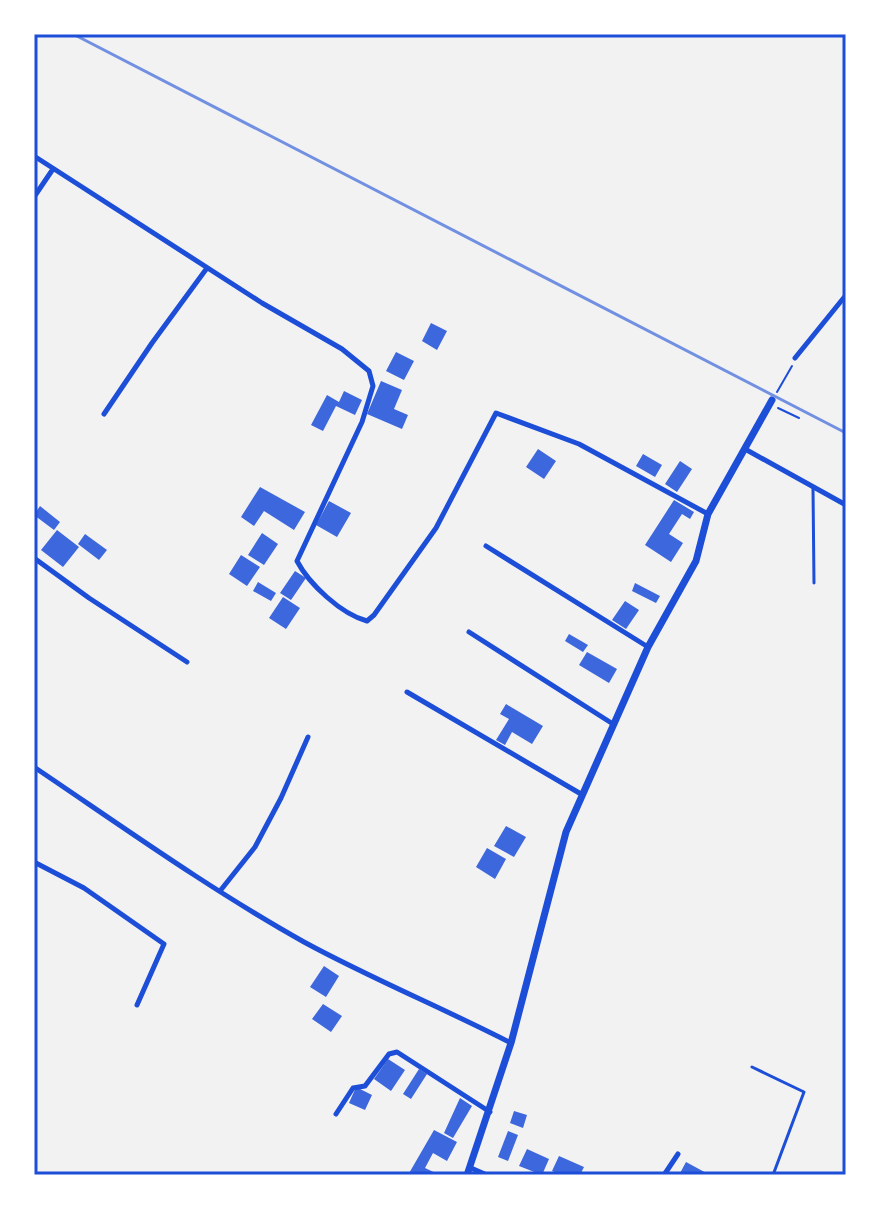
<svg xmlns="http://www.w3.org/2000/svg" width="880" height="1209" viewBox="0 0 880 1209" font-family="'Source Serif 4',serif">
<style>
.building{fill:#3d67dc}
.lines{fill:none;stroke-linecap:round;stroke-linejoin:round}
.path{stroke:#1d4ed8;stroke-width:2}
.service{stroke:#1d4ed8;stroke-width:3}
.minor{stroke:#1d4ed8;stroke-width:5}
.tertiary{stroke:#1d4ed8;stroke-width:7}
.rail{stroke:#7290e2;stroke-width:3}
.neatline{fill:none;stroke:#1d4ed8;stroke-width:3}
</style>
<rect width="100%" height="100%" fill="#f2f2f2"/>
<path class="building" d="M431,323L447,331L437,350L422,341Z
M396,352L414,361L404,380L386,371Z
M381,381L402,390L394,409L408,415L402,429L367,414Z
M344,391L362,400L355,415L336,406L323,431L311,425L327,395L339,402Z
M538,449L556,461L544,479L526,467Z
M643,454L662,465L655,477L636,466Z
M680,461L692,469L677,492L665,484Z
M260,487L305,512L294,530L264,511L254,526L241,517Z
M674,500L694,512L690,519L682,514L669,534L683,543L671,562L645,545Z
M329,501L351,513L337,537L316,525Z
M40,506L60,522L54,530L34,515Z
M57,530L79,547L63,567L41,550Z
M262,533L278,544L264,565L248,555Z
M85,534L107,550L99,560L78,544Z
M241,555L260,567L247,586L229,574Z
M295,571L306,578L291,600L280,593Z
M258,582L276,593L271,601L253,591Z
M635,583L660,596L656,603L632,591Z
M283,597L300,608L286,629L269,618Z
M625,601L639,610L626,629L612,620Z
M569,634L588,645L583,652L565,641Z
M587,652L617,669L609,683L579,665Z
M506,704L543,726L532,744L512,732L505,745L496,740L509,719L500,714Z
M506,826L526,837L514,857L494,846Z
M487,848L506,859L495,879L476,867Z
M324,966L339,976L326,997L310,987Z
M323,1004L342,1016L331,1032L312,1019Z
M388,1059L405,1070L391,1091L374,1079Z
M419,1069L427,1074L411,1099L403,1094Z
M356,1087L372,1095L365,1110L349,1103Z
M460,1098L472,1106L453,1138L444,1133Z
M514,1111L527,1115L523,1128L510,1123Z
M434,1130L457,1142L447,1161L433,1153L425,1168L440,1175H408Z
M508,1131L518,1135L508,1161L498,1157Z
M527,1149L549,1159L542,1175L519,1166Z
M559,1156L584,1167L580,1175H561L552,1171Z
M686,1162L710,1175H679Z"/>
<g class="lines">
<path class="path" d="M777,392L792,366
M778,408L799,418"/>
<path class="service" d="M813,488L814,583
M752,1067L804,1092L773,1175"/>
<path class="minor" d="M34,156L262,303L342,349L369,371L373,386L362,422L297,561C309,584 341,614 367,621L374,615L436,528L496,413L579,444L708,514
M34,197L53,169
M795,358L846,295
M104,414L152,343L207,268
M745,449L846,505
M486,546L648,647
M34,558L89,598L187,662
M469,632L613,724
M407,692L581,794
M34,767C123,827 211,890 304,942C372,979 443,1008 511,1043
M34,862L84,888L164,944L137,1005
M220,891L255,847L281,798L308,737
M336,1114L353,1088L365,1086L389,1054L397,1052L490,1112
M471,1168L487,1175
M664,1175L678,1154"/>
<path class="tertiary" d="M467,1175L511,1043L566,832L648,647L696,561L708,514L772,400"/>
<path class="rail" d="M73,34L846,433"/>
</g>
<rect width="880" height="1209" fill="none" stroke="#ffffff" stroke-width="72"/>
<rect x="36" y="36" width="808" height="1137" class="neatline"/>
</svg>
